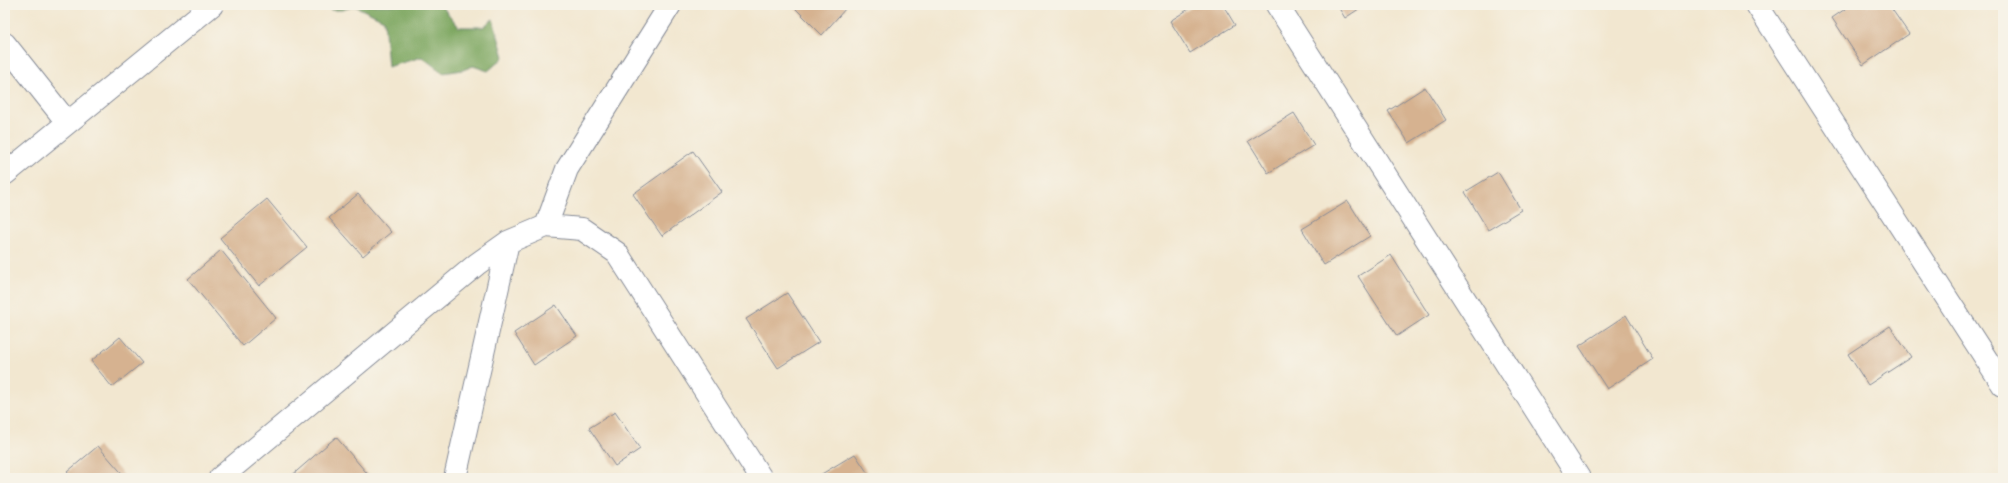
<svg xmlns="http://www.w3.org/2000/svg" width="2008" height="483" viewBox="0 0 2008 483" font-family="'Balsamiq Sans',sans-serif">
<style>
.forest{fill:#7ca65e;stroke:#4c6a5e}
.building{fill:#d6b290}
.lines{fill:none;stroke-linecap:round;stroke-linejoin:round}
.minor-casing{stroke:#868b97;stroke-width:24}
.minor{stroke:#fff;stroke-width:22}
</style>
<rect width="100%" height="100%" fill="#f7f3e8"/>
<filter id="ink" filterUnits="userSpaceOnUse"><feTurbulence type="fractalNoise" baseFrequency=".025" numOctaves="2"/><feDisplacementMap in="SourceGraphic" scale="8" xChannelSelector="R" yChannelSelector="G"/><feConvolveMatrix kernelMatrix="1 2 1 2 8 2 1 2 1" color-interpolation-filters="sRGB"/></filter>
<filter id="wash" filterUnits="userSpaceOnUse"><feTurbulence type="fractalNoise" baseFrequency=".012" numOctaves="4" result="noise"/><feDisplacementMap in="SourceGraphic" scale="16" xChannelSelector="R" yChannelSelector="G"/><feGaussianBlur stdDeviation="0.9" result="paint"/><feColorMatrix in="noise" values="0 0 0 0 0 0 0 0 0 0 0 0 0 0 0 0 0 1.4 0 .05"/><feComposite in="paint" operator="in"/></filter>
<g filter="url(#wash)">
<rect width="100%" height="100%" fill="#f2e7d0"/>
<path class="forest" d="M327,5H441L459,27H483L493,19L504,57L488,71L473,66L463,70L443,73L422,57L388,67L384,20L355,6L342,10H331Z"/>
<g id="blocks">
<path class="building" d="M792,5H843L846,8L822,35Z
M1195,5H1223L1235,25L1190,53L1170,21Z
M1337,5H1365L1345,18Z
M1851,5H1889L1909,34L1863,65L1832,18Z
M1425,87L1446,120L1409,143L1388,111Z
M1294,113L1314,145L1268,173L1248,141Z
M693,151L722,192L662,236L633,194Z
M1498,172L1521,210L1488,230L1465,192Z
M358,194L391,232L363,256L329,218Z
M267,199L307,247L259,286L220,238Z
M1348,201L1370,236L1324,265L1302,229Z
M221,250L276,318L243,346L188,279Z
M1391,255L1429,315L1397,336L1358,276Z
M787,293L819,342L778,368L746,319Z
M556,305L577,336L534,365L514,333Z
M1626,315L1653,359L1607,389L1579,346Z
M1890,326L1911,357L1868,385L1848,354Z
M120,337L142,363L112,387L91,361Z
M615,412L640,449L615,466L589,428Z
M336,437L371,478H291L290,477Z
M98,446L126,478H72L67,472Z
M855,454L871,478H815Z"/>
</g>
</g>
<g filter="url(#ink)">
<use href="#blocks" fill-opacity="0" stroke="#868b97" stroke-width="1"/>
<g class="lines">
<defs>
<path id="minor" d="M1277,5L1579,478
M1757,5L2003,385
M5,44L67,122
M5,174L212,5
M546,226L567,169L670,5
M220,478L477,264L508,242L546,226L582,229L617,253L761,478
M455,478L508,242"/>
</defs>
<use href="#minor" class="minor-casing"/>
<use href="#minor" class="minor"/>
</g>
</g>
<rect width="2008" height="483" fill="none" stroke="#f7f3e8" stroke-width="20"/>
</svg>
